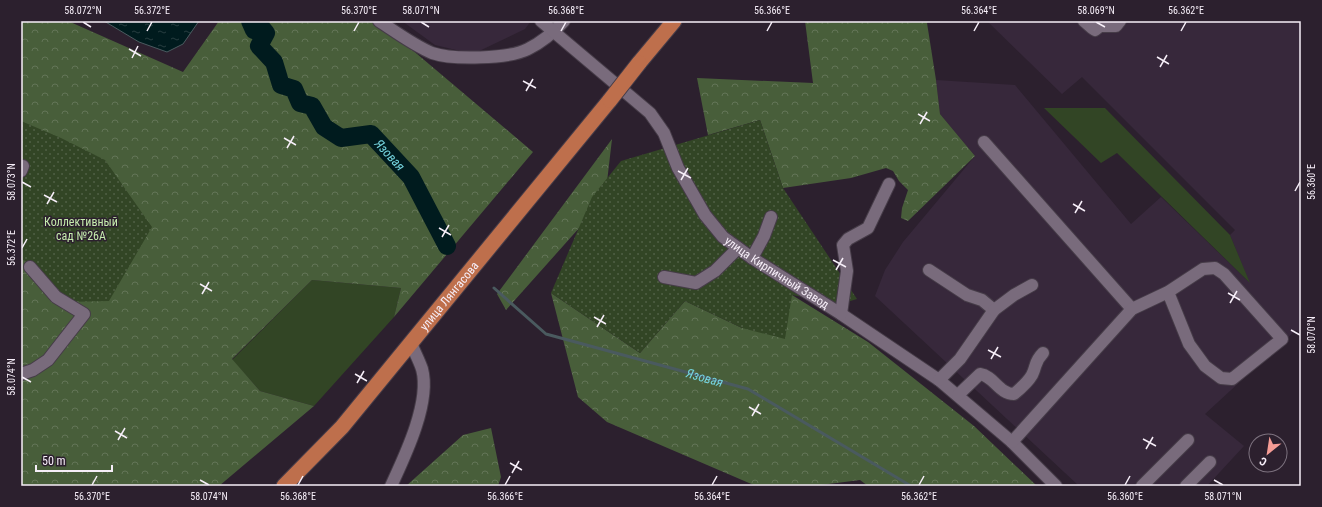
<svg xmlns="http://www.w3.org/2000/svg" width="1322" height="507" viewBox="0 0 1322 507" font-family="'Roboto Condensed',sans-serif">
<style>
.built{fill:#37283b}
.grass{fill:#324525}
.forest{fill:url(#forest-crowns)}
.garden{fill:url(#garden-dots)}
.water{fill:url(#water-ripples);stroke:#4a5a5f}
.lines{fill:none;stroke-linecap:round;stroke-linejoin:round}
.stream{stroke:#4a5a5f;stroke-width:3}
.river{stroke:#001b1e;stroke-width:18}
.minor-casing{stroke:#463c48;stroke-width:14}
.major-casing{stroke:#463c48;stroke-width:17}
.minor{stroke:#796b7c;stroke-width:12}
.major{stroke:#be6f4c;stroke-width:15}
.major-bridge-casing{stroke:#463c48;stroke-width:17;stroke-linecap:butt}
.major-bridge{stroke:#be6f4c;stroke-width:15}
.ticks{fill:none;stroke:#f6eef8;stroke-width:1.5}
.labels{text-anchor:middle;stroke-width:3;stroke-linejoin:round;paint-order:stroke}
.park-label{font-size:12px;fill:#c5ecad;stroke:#2c202e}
.street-label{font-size:12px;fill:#f6eef8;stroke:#2c202e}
.water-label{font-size:13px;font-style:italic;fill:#75d5df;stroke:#2c202e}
.neatline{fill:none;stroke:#f6eef8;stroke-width:1.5}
.ticks-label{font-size:10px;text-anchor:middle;fill:#f6eef8}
</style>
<defs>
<pattern id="forest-crowns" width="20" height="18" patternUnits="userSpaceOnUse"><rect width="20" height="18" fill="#485e3a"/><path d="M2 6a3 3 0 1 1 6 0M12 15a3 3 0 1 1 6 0" fill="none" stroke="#637557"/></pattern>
<pattern id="garden-dots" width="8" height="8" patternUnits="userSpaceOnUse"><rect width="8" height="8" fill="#324525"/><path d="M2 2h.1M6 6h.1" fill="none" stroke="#506045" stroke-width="1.8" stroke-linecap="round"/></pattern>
<pattern id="water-ripples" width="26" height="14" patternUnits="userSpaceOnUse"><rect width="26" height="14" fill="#001b1e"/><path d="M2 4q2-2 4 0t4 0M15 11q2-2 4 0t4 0" fill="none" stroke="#263c3f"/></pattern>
</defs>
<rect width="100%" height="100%" fill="#2c202e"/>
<path class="built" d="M402,21H531L525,29L473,54L435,45Z
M987,21H1301V334L1296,330L1205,414L1244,446L1207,486H1079L875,296L885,270L903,242L975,156L940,114L936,80L1015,85L1131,224L1161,197L1249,282L1230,235L1235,230L1082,77L1062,94Z"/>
<path class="grass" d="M1044,108H1105L1230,235L1250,283L1117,153L1101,163Z
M312,280L401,288L394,317L314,406L260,391L232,360Z"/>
<path class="forest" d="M21,21H68L183,72L219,21H370L410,48L533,152L394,317L401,288L312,280L232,359L260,391L314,406L219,486H21Z
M805,21H928L927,23L936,80L940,114L975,156L908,221L901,218L902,208L908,190L899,181L893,171L886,168L851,178L783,188L760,120L708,135L697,78L813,83Z
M612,139L605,199L506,310L497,294Z
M551,293L640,353L685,301L742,328L792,295L868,342L974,426L1037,486H868L860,480L813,486H756L607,422L578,397Z
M491,428L501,477L498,486H406L463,435Z"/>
<path class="garden" d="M760,120L783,188L857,299L840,304L792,295L785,339L742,328L685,301L640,353L551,293L592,197L621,161Z
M21,121L61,138L105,160L152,227L109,301L65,302L34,265L21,259Z"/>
<path class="water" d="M104,21H199L183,44L167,52L139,42Z"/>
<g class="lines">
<path class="stream" id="s1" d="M494,288L546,334L748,389L911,486"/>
<path class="river" id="s2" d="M250,21L254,30L261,27L266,33L259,46L274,62L281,85L294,89L300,103L312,106L324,127L341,138L371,134L411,177L447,246"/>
<defs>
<g id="minor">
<path d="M379,21C396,32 413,45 432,53C452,60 509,59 528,49C542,42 554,32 564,21"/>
<path id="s3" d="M541,21L650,113L664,133L678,168L705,215L723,237L752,258L841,314L939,380L1012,442L1056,486"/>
<path d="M1084,21L1092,28L1095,30L1100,26H1116L1120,21"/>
<path d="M984,142L1132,309"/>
<path d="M21,171L23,166"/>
<path d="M752,258L764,236L771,217"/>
<path d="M929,270L967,295L982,300L994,310L960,359L939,380"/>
<path d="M664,277L696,283L715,271L738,248"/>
<path d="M994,310L1014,295L1032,285"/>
<path d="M841,314L847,271L843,245L848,239L868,228L889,184"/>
<path d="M21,374L33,370L48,360L84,314L56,297L30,267"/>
<path d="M958,395L980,374C994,376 999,394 1014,394C1020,389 1028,382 1032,375C1037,365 1034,362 1043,353"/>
<path d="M1012,442L1132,309L1168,292L1203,269L1215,268L1224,274L1282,339L1232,379L1221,378L1205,366L1189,344L1168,292"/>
<path d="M391,486C405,456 431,402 422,369C419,360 414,351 411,343"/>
<path d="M1142,486L1188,440"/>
<path d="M1186,486L1210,462"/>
</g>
<g id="major">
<path d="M639,63L674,21"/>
<path id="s4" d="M284,486L342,427L610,100"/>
</g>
</defs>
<use href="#minor" class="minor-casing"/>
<use href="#major" class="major-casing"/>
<use href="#minor" class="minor"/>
<use href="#major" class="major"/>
<defs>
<path id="major-bridge" d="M610,100L639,63"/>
</defs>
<use href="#major-bridge" class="major-bridge-casing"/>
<use href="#major-bridge" class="major-bridge"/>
</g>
<path class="ticks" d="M83,22L91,27M421,22L429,27M1096,22L1105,27M147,31L152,22M354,31L359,22M561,31L566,22M767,31L772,22M974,31L979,22M1181,31L1186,22M129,49L141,56M1157,57L1169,64M132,58L138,46M1160,67L1167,55M523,81L536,88M526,91L533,79M918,114L930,121M920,124L927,112M284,138L296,145M287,148L294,136M678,171L691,178M681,180L688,168M22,182L31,187M1295,191L1300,182M44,195L57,202M47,204L54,192M1073,204L1085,211M1075,213L1082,201M439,228L451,235M442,237L449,225M22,248L27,239M833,260L846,267M836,270L843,258M200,284L212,291M1228,293L1240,300M202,294L209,282M1230,303L1237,291M594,317L606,324M597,327L604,315M1291,330L1300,335M988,350L1001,357M991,359L998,347M355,374L367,381M22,377L31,382M357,383L364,371M749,407L761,414M752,416L759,404M115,431L127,438M1143,439L1156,446M118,440L125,428M1146,449L1153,437M510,463L522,470M512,473L519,461M200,480L209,485M1214,480L1223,485M92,485L97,476M298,485L303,476M505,485L510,476M712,485L717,476M919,485L924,476M1125,485L1130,476"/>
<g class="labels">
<g class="park-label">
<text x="81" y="226">Коллективный<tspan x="81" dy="14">сад №26А</tspan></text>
</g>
<g class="street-label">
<text dy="4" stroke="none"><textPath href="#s3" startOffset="352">улица Кирпичный Завод</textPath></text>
<text dy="4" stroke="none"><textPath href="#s4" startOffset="252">улица Лянгасова</textPath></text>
</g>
<g class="water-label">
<text dy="5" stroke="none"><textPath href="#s2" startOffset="230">Язовая</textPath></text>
<text dy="5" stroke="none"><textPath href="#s1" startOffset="234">Язовая</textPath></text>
</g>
</g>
<rect width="1322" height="507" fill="none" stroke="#2c202e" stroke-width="44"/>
<g transform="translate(1268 453) rotate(210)"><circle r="19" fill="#2c202e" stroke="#7d727f"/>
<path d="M0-3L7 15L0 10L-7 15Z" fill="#f59c95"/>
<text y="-6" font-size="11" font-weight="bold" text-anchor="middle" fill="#f6eef8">С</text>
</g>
<path d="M36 465v6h76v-6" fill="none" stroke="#f6eef8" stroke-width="2"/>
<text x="42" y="465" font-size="12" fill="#f6eef8" stroke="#2c202e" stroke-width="3" paint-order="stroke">50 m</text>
<rect x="22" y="22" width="1278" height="463" class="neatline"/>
<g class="ticks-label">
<text x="83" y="14">58.072°N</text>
<text x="152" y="14">56.372°E</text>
<text x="359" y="14">56.370°E</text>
<text x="421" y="14">58.071°N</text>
<text x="566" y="14">56.368°E</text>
<text x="772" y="14">56.366°E</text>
<text x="979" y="14">56.364°E</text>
<text x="1096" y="14">58.069°N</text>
<text x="1186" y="14">56.362°E</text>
<text transform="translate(11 182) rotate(-90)" y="4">58.073°N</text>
<text transform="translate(1311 182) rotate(-90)" y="4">56.360°E</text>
<text transform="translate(11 248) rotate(-90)" y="4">56.372°E</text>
<text transform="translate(1311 335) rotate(-90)" y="4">58.070°N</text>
<text transform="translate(11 377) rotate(-90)" y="4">58.074°N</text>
<text x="92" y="500">56.370°E</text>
<text x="209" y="500">58.074°N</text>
<text x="298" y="500">56.368°E</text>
<text x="505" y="500">56.366°E</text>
<text x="712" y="500">56.364°E</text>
<text x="919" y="500">56.362°E</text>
<text x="1125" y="500">56.360°E</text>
<text x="1223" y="500">58.071°N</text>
</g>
</svg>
